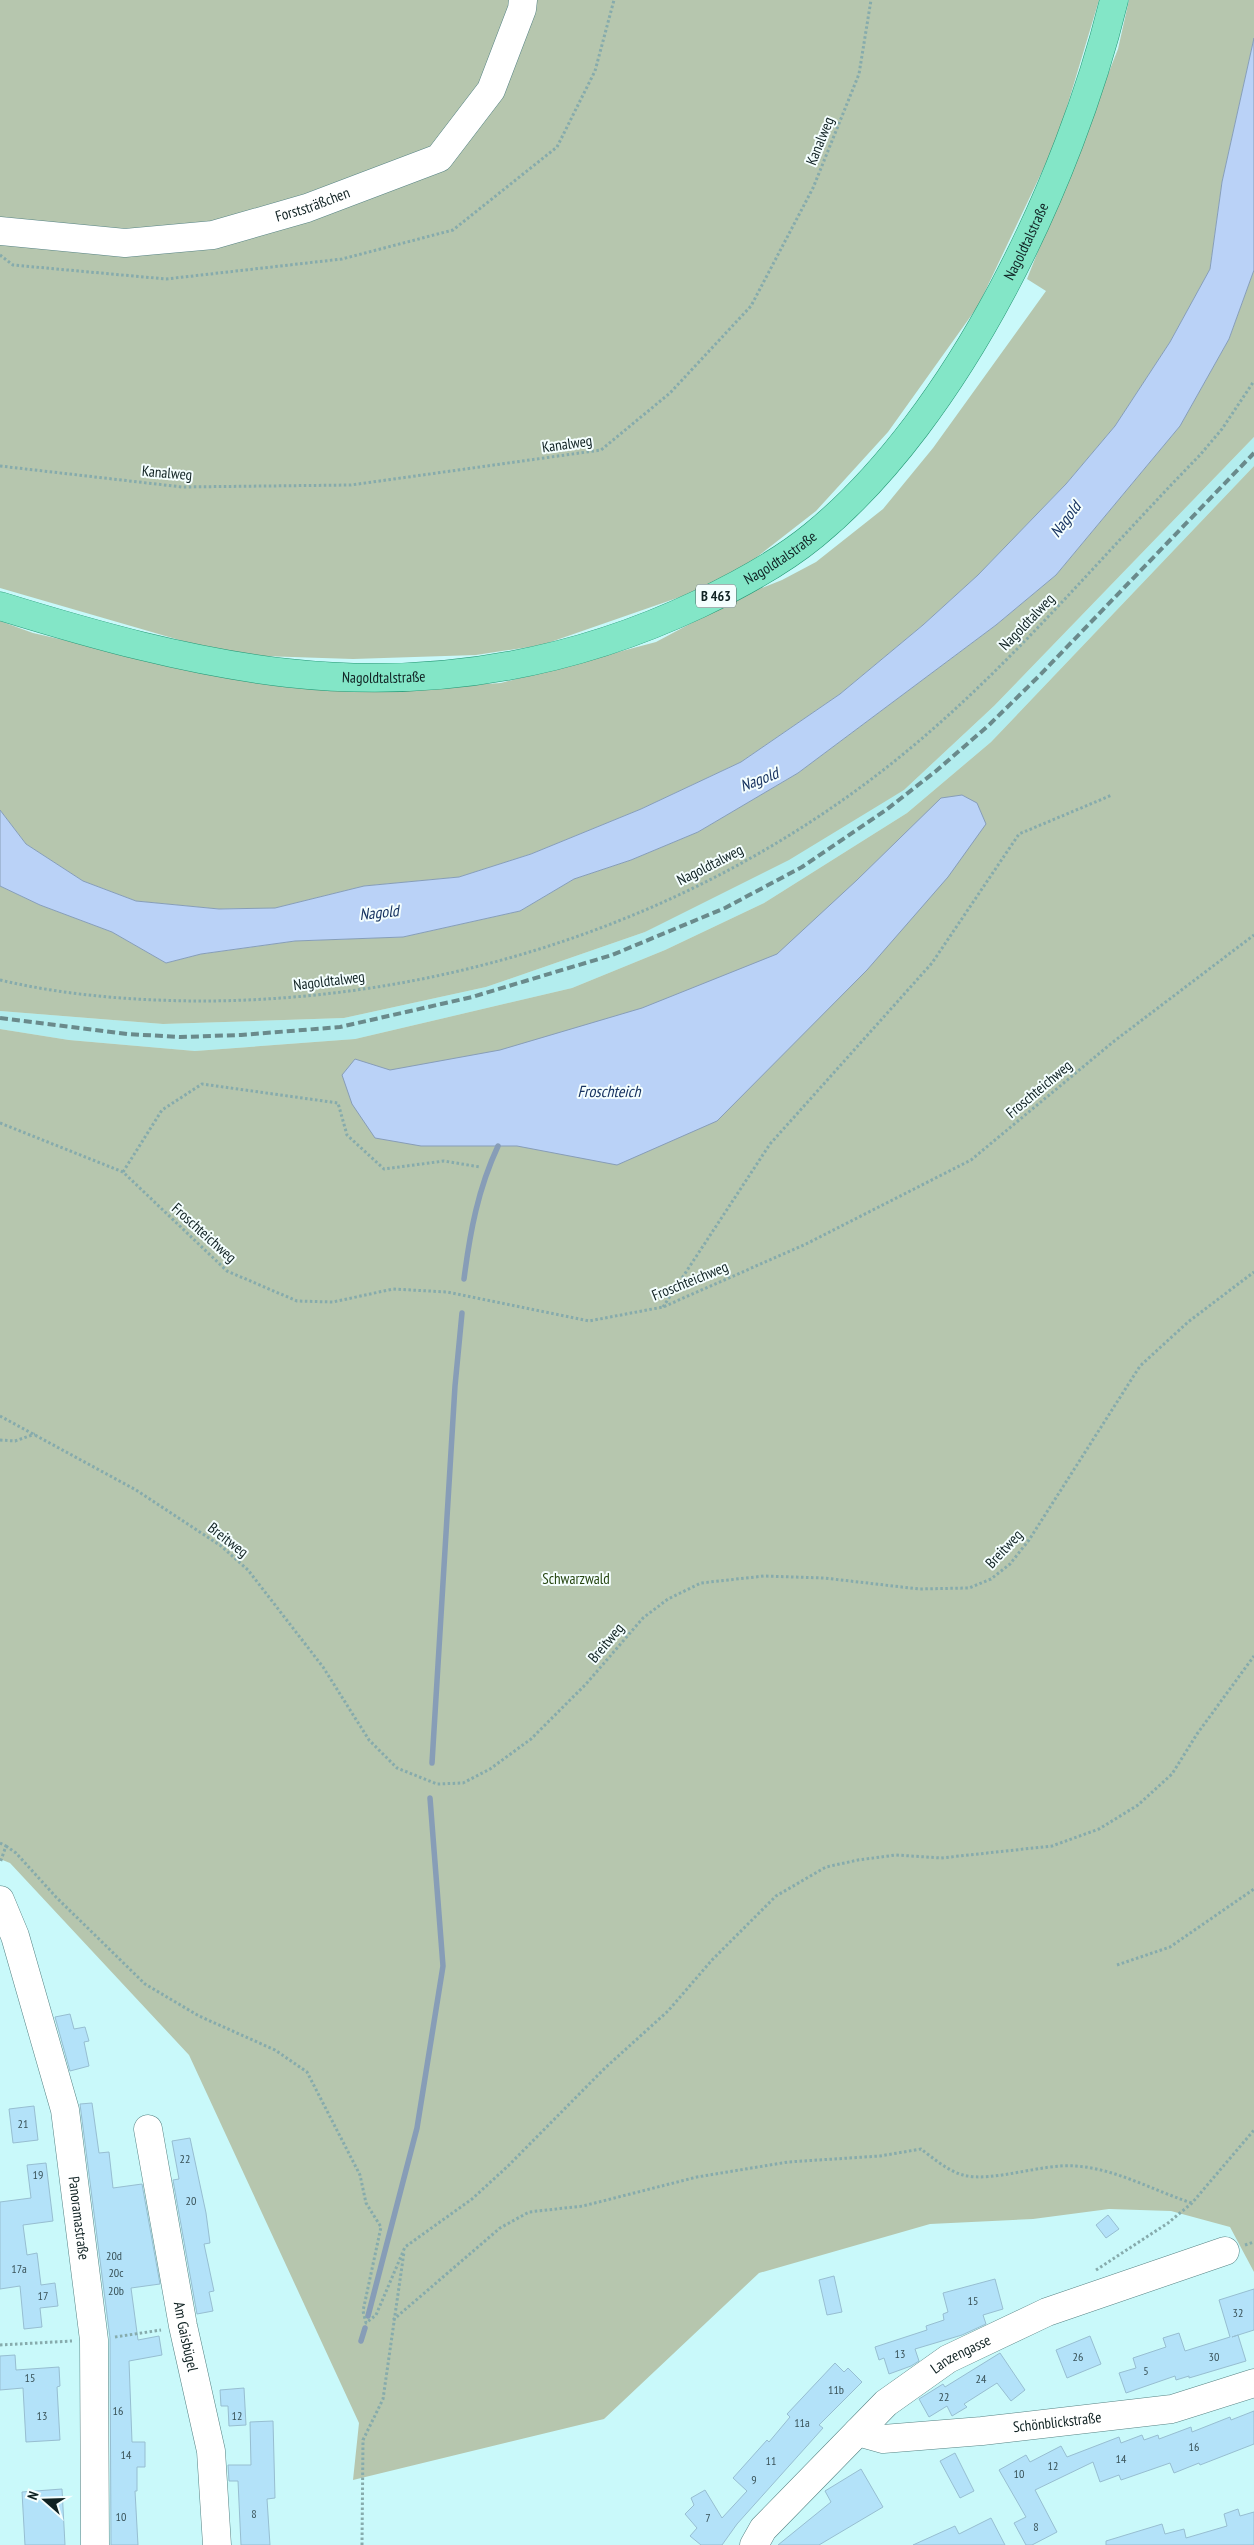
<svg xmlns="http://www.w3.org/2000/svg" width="1254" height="2545" viewBox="0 0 1254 2545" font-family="'PT Sans Narrow',sans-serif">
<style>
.built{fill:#b3edee}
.green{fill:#b6c6ae}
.water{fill:#bad2f7;stroke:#879db7}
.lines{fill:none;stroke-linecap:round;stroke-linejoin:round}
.stream{stroke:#879db7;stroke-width:5.5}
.building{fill:#b3e2f9;stroke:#97bed1}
.minor-casing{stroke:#568384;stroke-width:29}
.major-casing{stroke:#259775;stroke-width:29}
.path{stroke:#86abac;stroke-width:3;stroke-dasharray:2.5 2.5;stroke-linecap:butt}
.minor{stroke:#fff;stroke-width:28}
.major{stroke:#83e6c7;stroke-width:28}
.rail{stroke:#6a8a8b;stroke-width:4;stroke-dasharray:8 4;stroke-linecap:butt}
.labels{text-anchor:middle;stroke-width:4;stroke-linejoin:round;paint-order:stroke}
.number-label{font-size:12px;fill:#395258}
.shield{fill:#f4fefe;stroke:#546465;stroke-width:1}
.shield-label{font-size:14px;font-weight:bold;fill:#102223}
.street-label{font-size:15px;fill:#102223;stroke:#f4fefe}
.park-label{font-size:15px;fill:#274611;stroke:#f4fefe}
.water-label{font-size:16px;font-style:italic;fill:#173360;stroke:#f4fefe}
</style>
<rect width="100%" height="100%" fill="#c9f9fa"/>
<path class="built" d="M1254,437V466L991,742L907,813L764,903L665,950L572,988L355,1039L195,1051L69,1040L0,1029V1011L163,1024L344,1018L486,987L645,932L904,790L994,706Z"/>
<path class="green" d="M0,0H1099L1057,140L978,306L888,432L816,511L726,581L542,645L476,655L353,659L231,655L0,588Z
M1129,0H1254V38L1222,182L1210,269L1170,342L1115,426L1066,484L978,575L923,625L840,694L741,762L641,809L531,854L459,877L364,886L275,908L219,909L136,901L83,881L26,844L0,810V621L33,633L156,661L424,688L501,683L656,642L744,595L782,580L816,562L883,509L933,448L1046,291L1027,279L1118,49Z
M1254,270V437L994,706L904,790L789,860L645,932L486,987L344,1018L163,1024L0,1011V886L40,905L112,932L166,963L201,954L295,941L403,937L520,911L574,879L631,860L698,832L798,773L996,625L1056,575L1180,426L1229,339Z
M1254,466V2272L1230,2227L1171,2211L1109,2209L1033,2219L930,2224L759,2273L604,2419L353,2480L359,2423L189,2055L10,1863L0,1859V1029L69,1040L195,1051L355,1039L572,988L665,950L764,903L907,813L991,742Z"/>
<path class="water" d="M1254,38V270L1229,339L1180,426L1056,575L996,625L798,773L698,832L631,860L574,879L520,911L403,937L295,941L201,954L166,963L112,932L40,905L0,886V810L26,844L83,881L136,901L219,909L275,908L364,886L459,877L531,854L641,809L741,762L840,694L923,625L978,575L1066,484L1115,426L1170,342L1210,269L1222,182Z
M962,795L977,803L986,824L948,877L867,970L717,1121L617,1165L517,1146H421L375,1138L352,1104L342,1075L355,1059L390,1070L500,1050L642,1008L777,954L857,880L941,798Z"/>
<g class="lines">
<path class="stream" d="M464,1279C470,1232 478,1189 498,1146
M432,1763L455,1386L462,1313
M368,2316L417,2128L443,1966L430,1798
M361,2341L365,2328"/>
</g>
<path class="building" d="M70,2014L74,2029L85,2027L89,2041L84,2042L89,2066L70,2071L55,2017Z
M92,2103L99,2153L109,2152L113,2188L142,2184L160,2284L131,2288L138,2340L159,2336L162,2355L129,2361L132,2442H145V2467H137V2491H135L138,2545H111L110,2338L80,2104Z
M34,2106L38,2140L13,2143L9,2109Z
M190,2138L206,2213L210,2243L204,2244L214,2291L209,2292L213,2311L197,2314L173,2180L179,2179L172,2141Z
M46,2163L53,2221L23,2225L27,2255L37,2253L41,2285L55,2283L58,2306L40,2308L42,2327L24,2329L20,2286L0,2289V2202L31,2198L27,2165Z
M1108,2215L1119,2229L1106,2238L1096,2225Z
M834,2276L842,2312L827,2315L819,2280Z
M995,2279L1003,2309L983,2315L986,2324L962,2335L915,2349L919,2361L911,2366L889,2374L884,2358L879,2360L875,2347L927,2330L926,2326L944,2320L943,2314L948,2312L943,2293Z
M1254,2289V2330L1232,2337L1238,2335L1246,2361L1189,2378V2376L1176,2380L1175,2376L1126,2393L1119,2373L1136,2368L1133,2358L1166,2347L1163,2338L1179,2333L1185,2351L1230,2337L1219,2300Z
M1090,2336L1101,2364L1067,2378L1056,2350Z
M1000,2353L1025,2390L1011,2401L997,2383L964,2404L967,2407L952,2416L947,2406L929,2417L919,2399L943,2384L945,2387Z
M15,2355L16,2370L59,2367L60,2386L57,2387L60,2440L26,2442L23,2388L0,2390V2356Z
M835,2363L844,2372L848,2368L862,2382L819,2425L823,2428L737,2524L722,2545H701L690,2536L697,2528L685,2514L694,2505L691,2498L705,2490L722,2518L747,2491L733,2478L767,2440L769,2442L790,2417L787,2414Z
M244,2388L246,2425L229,2426L228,2406H221L220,2390Z
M1254,2411V2444L1200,2465L1199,2463L1174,2473L1170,2463L1121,2480L1119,2475L1100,2482L1093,2462L1035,2490L1057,2532L1032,2545H1026L1014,2523L1026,2517L999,2470L1026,2455L1030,2462L1061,2446L1067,2457L1119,2437L1121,2443L1142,2435L1144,2440L1158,2435L1159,2439L1191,2427L1192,2432L1230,2417L1231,2420Z
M273,2421L275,2498L267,2499L270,2545H241L238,2481H229L228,2465H251L250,2422Z
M955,2453L974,2491L960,2498L940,2461Z
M861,2469L883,2507L819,2545H778L831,2502L825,2491Z
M62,2489L65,2545H25L22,2492Z
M1238,2509L1240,2516L1254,2512V2545H1106V2541L1162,2524L1165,2534L1184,2529L1186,2538L1227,2526L1224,2514Z
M991,2518L1005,2545H913L955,2526L959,2534Z"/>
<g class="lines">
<defs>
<g id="minor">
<path id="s1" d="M0,231L125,243L213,235L307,208L439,158L491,90L522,9L523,0"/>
<path id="s2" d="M0,1900L15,1936L65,2110L94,2340L95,2545"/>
<path id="s3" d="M148,2129L183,2326L211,2451L217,2545"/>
<path id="s4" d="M858,2432L883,2439L982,2431L1172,2409L1254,2383"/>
<path id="s5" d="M754,2545L763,2529L886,2403L948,2359L1047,2312L1225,2251"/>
</g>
<g id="major">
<path id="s6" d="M0,606C94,635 190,662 288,673C433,689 568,666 699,604C739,585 780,563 814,535C959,416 1070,181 1114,0"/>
</g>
</defs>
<use href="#minor" class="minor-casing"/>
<use href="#major" class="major-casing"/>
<path class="path" d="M0,255L13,265L166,279L342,259L453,230L557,147L595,71L614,0
M0,466L182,487L351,485L601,450L670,393L751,306L813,188L859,74L871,0
M0,980C68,996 138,1001 207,1001C460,999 711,913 907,751C1014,663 1103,554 1200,455L1222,429L1254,381
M0,1123L123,1172L227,1271L297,1301L333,1302L393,1289L447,1292L589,1321L663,1307L806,1244L971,1160L1113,1042L1254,935
M123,1172L162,1110L202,1084L338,1103L347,1135L384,1169L444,1161L480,1167
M663,1307L770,1144L932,963L1019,834L1112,795
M0,1416L136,1490L221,1546L248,1570L323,1667L369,1740L397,1768L437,1784L463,1783L490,1769L531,1739L586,1684L643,1618L668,1599L701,1583L764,1576L824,1578L919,1589L969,1588L991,1579L1010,1564L1029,1540L1140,1366L1188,1322L1254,1272
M0,1440L15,1441L35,1434
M0,1843L6,1846L0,1863
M6,1846L16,1853L56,1897L145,1984L199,2016L275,2050L307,2072L360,2175L366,2203L381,2227L363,2311L366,2323L376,2315L405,2247L472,2199L508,2166L605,2068L668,2011L712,1960L776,1896L826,1867L858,1860L896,1855L941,1858L1052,1846L1099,1829L1138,1805L1172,1774L1197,1734L1254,1656
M1117,1965L1170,1947L1254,1889
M1245,2245L1254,2242
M1096,2270L1168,2223L1192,2203L1254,2130
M393,2320L500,2228L529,2212L583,2206L697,2177L788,2162L880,2156L921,2149C933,2158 948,2171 963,2175C993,2183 1042,2163 1076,2166C1117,2169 1154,2191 1192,2203
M115,2337L161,2330
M0,2345L72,2341
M362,2545L363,2440L383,2399L404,2252"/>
<use href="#minor" class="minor"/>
<use href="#major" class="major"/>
<path class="rail" d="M0,1018L127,1034L180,1037L241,1035L340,1027L472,997L612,955L725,908L802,867L886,810L936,771L989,725L1038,677L1254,453"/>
</g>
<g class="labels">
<g class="number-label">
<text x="23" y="2128">21</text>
<text x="185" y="2163">22</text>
<text x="38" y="2179">19</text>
<text x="191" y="2205">20</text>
<text x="114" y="2260">20d</text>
<text x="19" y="2273">17a</text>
<text x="116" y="2277">20c</text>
<text x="116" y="2295">20b</text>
<text x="43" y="2300">17</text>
<text x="973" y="2305">15</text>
<text x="1238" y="2317">32</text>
<text x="900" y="2358">13</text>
<text x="1078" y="2361">26</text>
<text x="1214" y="2361">30</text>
<text x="1146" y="2375">5</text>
<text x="30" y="2382">15</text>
<text x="981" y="2383">24</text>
<text x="836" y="2394">11b</text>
<text x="944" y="2401">22</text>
<text x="118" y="2415">16</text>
<text x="42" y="2420">13</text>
<text x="237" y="2420">12</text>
<text x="802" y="2427">11a</text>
<text x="1194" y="2451">16</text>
<text x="126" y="2459">14</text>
<text x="1121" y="2463">14</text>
<text x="771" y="2465">11</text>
<text x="1053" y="2470">12</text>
<text x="1019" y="2478">10</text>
<text x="754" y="2484">9</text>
<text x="254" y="2518">8</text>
<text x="121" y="2521">10</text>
<text x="708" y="2522">7</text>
<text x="1036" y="2531">8</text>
</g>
<rect class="shield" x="696" y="584.5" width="40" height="23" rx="4"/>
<g class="shield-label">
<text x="716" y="601">B 463</text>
</g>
<g class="street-label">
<text transform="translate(820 141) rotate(-68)" y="5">Kanalweg</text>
<text dy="5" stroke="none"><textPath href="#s1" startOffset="318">Forststräßchen</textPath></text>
<text dy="5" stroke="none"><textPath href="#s6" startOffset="1218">Nagoldtalstraße</textPath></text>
<text transform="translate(567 444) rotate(-8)" y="5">Kanalweg</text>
<text transform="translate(167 473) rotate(5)" y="5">Kanalweg</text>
<text dy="5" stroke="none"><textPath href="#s6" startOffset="812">Nagoldtalstraße</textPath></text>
<text transform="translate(1027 622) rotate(-46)" y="5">Nagoldtalweg</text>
<text dy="5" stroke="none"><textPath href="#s6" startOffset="392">Nagoldtalstraße</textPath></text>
<text transform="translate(710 865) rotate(-27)" y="5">Nagoldtalweg</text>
<text transform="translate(329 981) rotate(-7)" y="5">Nagoldtalweg</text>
<text transform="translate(1039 1089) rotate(-40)" y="5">Froschteichweg</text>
<text transform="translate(204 1233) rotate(42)" y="5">Froschteichweg</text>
<text transform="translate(690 1281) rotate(-22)" y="5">Froschteichweg</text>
<text transform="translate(228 1540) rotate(38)" y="5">Breitweg</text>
<text transform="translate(1004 1549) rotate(-47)" y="5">Breitweg</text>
<text transform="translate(606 1643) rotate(-50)" y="5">Breitweg</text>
<text dy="5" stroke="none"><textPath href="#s2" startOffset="329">Panoramastraße</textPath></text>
<text dy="5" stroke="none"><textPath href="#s3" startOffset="211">Am Gaisbügel</textPath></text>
<text dy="5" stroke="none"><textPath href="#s5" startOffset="284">Lanzengasse</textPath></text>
<text dy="5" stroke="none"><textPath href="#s4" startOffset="201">Schönblickstraße</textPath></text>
</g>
<g class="park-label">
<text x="576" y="1584">Schwarzwald</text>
</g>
<g class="water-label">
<text transform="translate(1065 519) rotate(-53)" y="6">Nagold</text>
<text transform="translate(759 779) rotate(-21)" y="6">Nagold</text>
<text transform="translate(379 912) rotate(-6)" y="6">Nagold</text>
<text x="609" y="1097">Froschteich</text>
</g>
</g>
<g transform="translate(45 2500) rotate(290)" stroke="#f4fefe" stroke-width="4" paint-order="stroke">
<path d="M0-4L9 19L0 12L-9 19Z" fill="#102223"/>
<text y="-8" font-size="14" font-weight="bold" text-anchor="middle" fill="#102223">N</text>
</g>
</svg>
